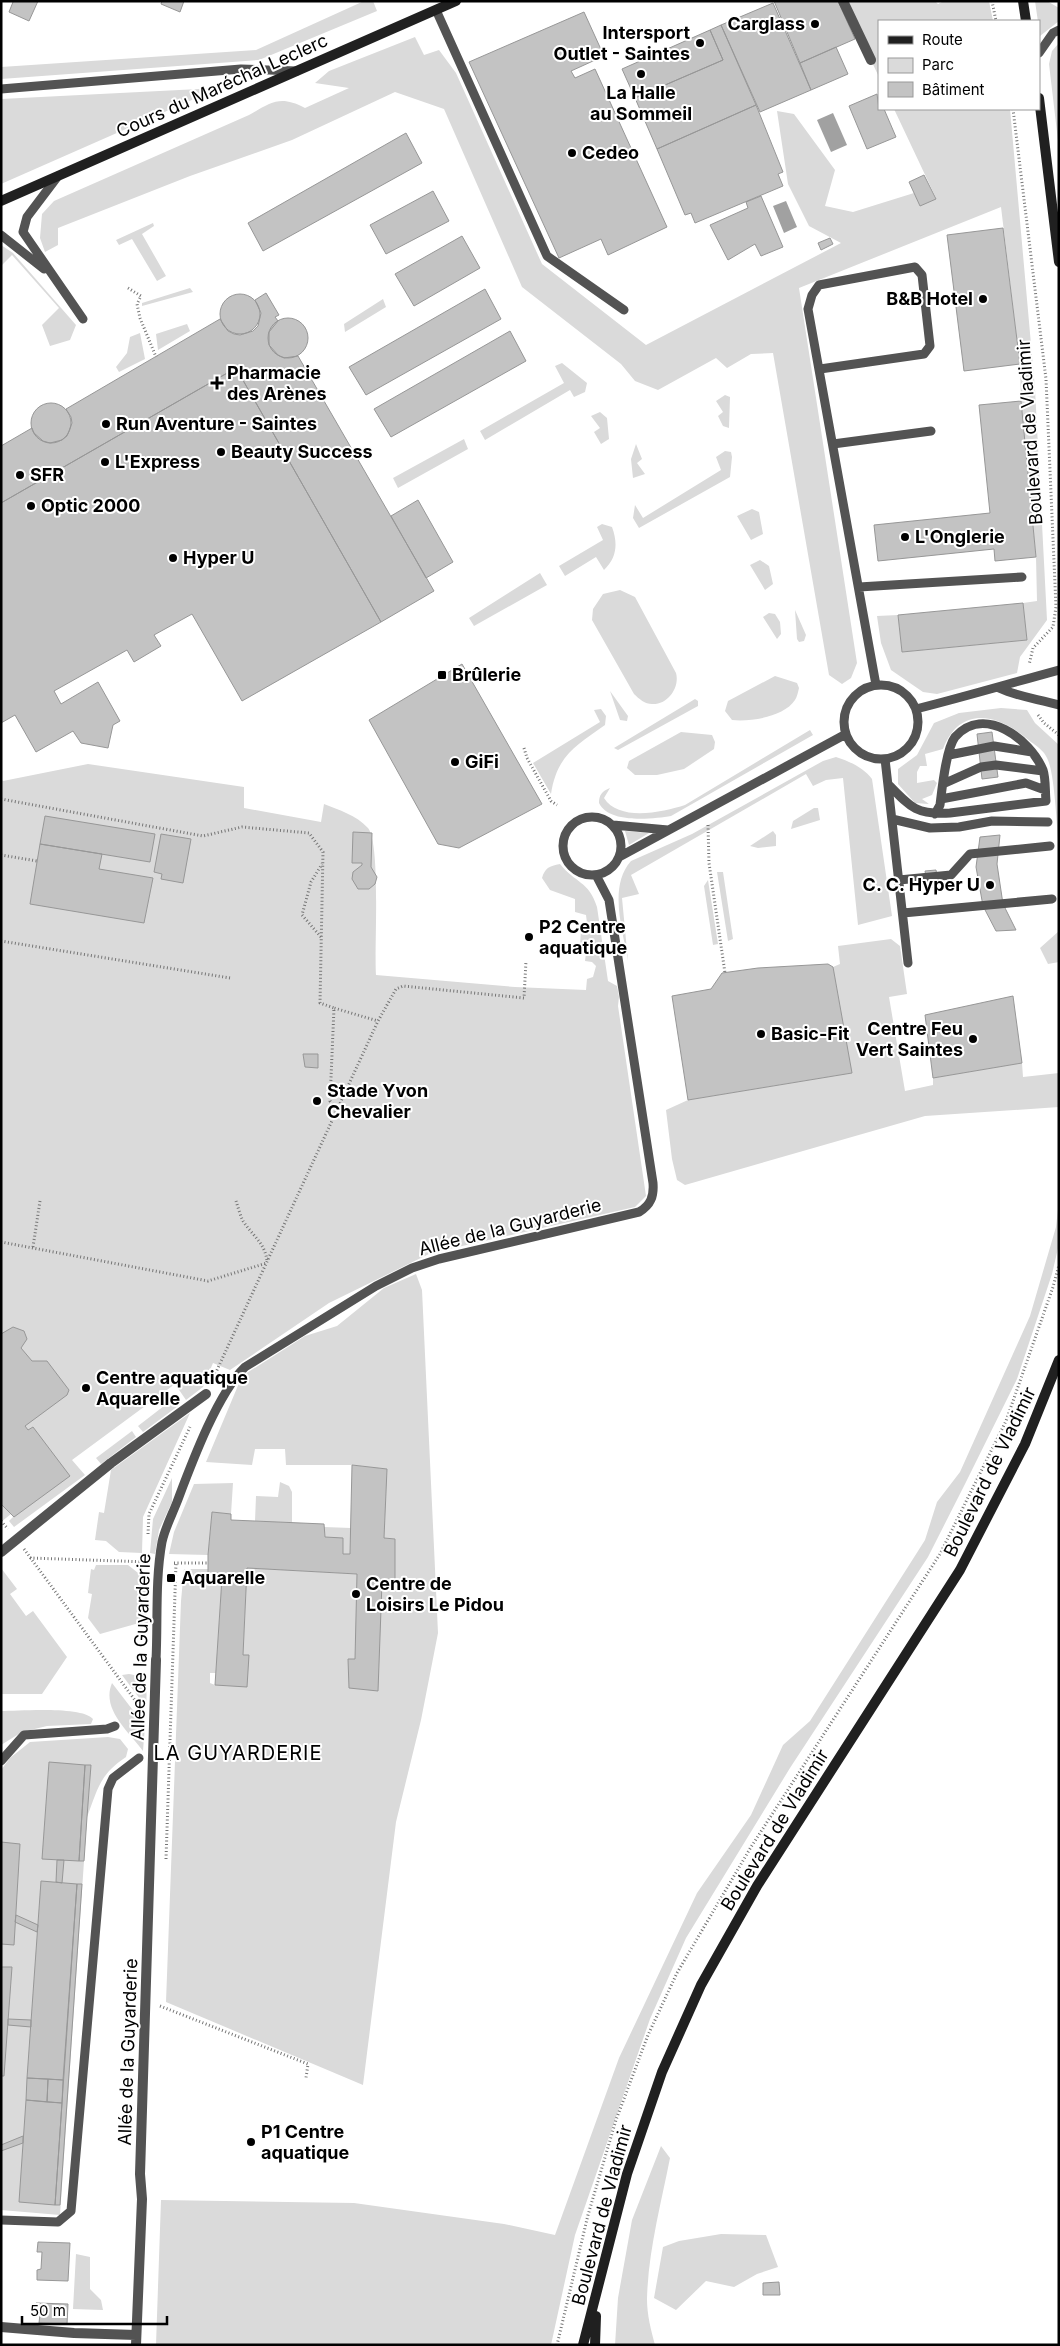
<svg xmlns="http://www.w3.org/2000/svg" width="1060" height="2346" viewBox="0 0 1060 2346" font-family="Inter,sans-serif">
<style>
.green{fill:#dadada}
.water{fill:#a1a1a1}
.building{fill:#c3c3c3;stroke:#979797}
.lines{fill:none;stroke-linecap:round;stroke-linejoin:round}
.path{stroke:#757575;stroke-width:3;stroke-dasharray:1 2.5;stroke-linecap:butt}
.lane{stroke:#535353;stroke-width:9}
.street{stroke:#535353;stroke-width:10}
.secondary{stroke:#202020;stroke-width:10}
.poi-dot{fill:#000;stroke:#fff;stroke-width:2}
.labels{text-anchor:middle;stroke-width:4;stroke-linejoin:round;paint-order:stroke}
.poi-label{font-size:18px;font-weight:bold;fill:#000;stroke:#fff;text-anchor:start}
.street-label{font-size:18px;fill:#000;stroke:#fff}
.quarter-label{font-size:20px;letter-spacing:1px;fill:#000;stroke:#fff}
</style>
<rect width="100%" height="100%" fill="#fff"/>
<path class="green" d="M364,1H373L377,11L259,60L1,79V67L256,50Z
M843,1H935L938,4L944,1H989L993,21H879V77Z
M1035,1H1047L1059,8V21L1040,36Z
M415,37L424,55L439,50L456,73L542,264L646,345L841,243L809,226L788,184L777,111L794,114L835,170L825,206L853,212L914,193L920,206L936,198L894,109H1010L1035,389L1047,620L1020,657L1017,673L937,694L923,692L891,670L881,643L877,616L898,615L902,652L1027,640L1023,603L1037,601L1036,557L1021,401L1020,364L1001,207L799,288L857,663L851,678L842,684L829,675L773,353L751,354L727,368L716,358L658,390L635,381L621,364L522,287L444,109L395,92L292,140L190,176L58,228V245L45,252L40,238L42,214L54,201L249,115C272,102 280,95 305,108L349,88L315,83L329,71Z
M1059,43V149L1049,64L1052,51Z
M219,88L1,184V99Z
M153,223L154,226L142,234L166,276L157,281L132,239L119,245L116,240Z
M1,245L13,253L76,325L70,340L50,346L42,325L59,308L12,255L1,266Z
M190,288L193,292L142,306V303Z
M383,299L386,307L345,332L344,324Z
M187,324L190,331L158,350L156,334Z
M140,333L145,359L119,372L116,367L127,353L130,337Z
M562,363L587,383L585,392L574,397L570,390L485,440L480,431L564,383L555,366Z
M725,395L730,397L729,428L723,426L718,416L723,412L716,401Z
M600,412L607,418L609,439L601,444L594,432L600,428L591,416Z
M464,439L468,449L398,488L393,478Z
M636,444L642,459L637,463L645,474L633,478L631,459Z
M725,451L731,452L732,457L730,477L639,528L633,518L635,505L643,518L721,470L716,457Z
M752,509L759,512L763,534L751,540L737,516Z
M602,524L612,527C618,543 617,558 604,570L596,557L565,576L559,566L603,540L597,527Z
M760,560L769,566L773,584L765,590L750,565Z
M540,573L547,585L474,626L469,618Z
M620,590L635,597L676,673C680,687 668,705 652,704C645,704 639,699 634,694L592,620L593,609L603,594Z
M795,610L806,635L804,641L799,642L797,639Z
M769,613L775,614L780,622L781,634L777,639L763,617Z
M775,676L797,683L799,688C798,692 797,697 795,700C784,717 750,722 732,720L725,711L728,701Z
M610,691L628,716L627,721L620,720Z
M695,699L698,701V706L618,750L614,748Z
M1001,708L1027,710L1035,723L1059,745V852C1057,832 1055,772 1047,758C1044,751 1037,746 1031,742C1001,715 961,703 943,749L925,754L927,766H920L917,772V783L934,780L937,783L932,795L922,799L929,804L915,803L898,784V769L917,755L934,723L959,713Z
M601,709L606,716L605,725C576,746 557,755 551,794L533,763L600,722L594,710Z
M810,730L813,735L671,816C653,819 609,824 599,803C599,795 602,791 610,788L604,798C619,822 663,812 685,805Z
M681,732L712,735L715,742L714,749L684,769L657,775H635L627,768L629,761Z
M836,757C849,761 864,768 872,779L892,916L858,925L843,778L826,780L813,786L806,774L631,875L639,894L622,898L628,961C623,931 608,887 631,861L692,834L823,761Z
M88,764L244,787V808L321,822L324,804C339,810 356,815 368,828C381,844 374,949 376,975L515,987L586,990L587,979L593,977L596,966L592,962L585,961L587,945H580L581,930L587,923L586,915L575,912V899L550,890L542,878C545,868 549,866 560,864C575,883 589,881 597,907L608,981L617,986L619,997L618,1006L646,1196L635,1207L431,1253L329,1303L230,1370L213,1363L203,1387L186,1400L175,1384L72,1460L85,1475L14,1527L9,1521L13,1517L11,1514L1,1522V779L3,781Z
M814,808H818L820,820L791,829L793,821Z
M625,831L649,833L629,845Z
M773,831L776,835V846L758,848L750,846Z
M717,872H723L733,939L728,941Z
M708,880L718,944L713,945L704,886Z
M1059,931V962L1048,964L1040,948Z
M891,939L900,946L907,994L889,997L905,1091L933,1085V1078L1022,1063L1023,1077L1059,1073V1107L925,1116L685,1185L677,1180L672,1159L666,1110L688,1100L851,1073L833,967L840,964L838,946Z
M1059,1201V1244L1052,1274L1017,1379L965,1484L928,1557L790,1768L686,1938L650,2019L575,2235L551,2345H156L161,2200L354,2203L504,2224L555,2235L619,2058L697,1893L751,1815L783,1745L810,1721L925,1540L937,1502L960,1472L1030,1316L1056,1227Z
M416,1274L422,1290L438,1633L421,1720L396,1822L363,2085L166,2002L181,1601L184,1569H209L208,1578H222L216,1673H210V1683L215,1685L248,1655H243L247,1568L357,1574L382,1582H395V1539L384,1538L386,1469L352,1465H286L285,1449H255L252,1465L206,1462L242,1376L305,1336L337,1326L384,1288Z
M173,1399L178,1406L143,1432L138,1426Z
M190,1413L143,1517L142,1553L119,1552L106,1541L95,1540L99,1512L104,1513L111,1470Z
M132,1431L136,1437L101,1464L96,1458Z
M172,1478V1502L159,1530L155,1554L150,1553L153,1519Z
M280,1482L289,1486L292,1492V1523L255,1521L256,1496L278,1497Z
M233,1483L231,1514L212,1512L208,1555L169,1554L174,1532L194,1484Z
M324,1527L351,1528L350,1554H343L325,1537Z
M96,1565H128L147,1580L146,1613L148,1623H139L100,1634L88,1618L92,1594L88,1593L91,1569L94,1570Z
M1,1568L17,1589L10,1594L26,1616L33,1611L67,1657L42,1694H1Z
M129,1674C149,1677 147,1691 146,1707L122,1675Z
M112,1683L145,1726L143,1751C128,1731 101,1709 112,1683Z
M1,1711C20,1711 82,1706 93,1719L91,1724L47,1726L22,1732L1,1745Z
M108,1737L120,1739L128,1749L126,1757C99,1775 98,1789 87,1817L60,2215L1,2210V1770L10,1758L30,1742Z
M661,2146L670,2158C661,2204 648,2252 647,2299C647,2315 651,2330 655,2345H615L618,2298L632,2220Z
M721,2234L766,2235L778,2267L757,2274L734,2287L706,2281L676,2310L654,2298L663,2247L679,2241Z
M76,2254L90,2257V2289L101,2300L103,2310L73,2309Z"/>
<path class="water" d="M833,113L847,145L831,152L817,120Z
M786,201L797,227L784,233L773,206Z"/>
<path class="building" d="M11,1H38L29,21L9,12L13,2Z
M162,1H184L180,12L161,4Z
M774,1H838L855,39L800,63Z
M773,3L811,90L760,112L721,25Z
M584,12L604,56L571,71L575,78L595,69L667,227L608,255L601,239L559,258L469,62Z
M721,25L756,105L657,149L635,98L723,60L710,30Z
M710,30L723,60L635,98L622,69Z
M836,47L848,74L811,90L800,63Z
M877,94L879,109H884L896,137L867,149L849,106Z
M756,105L783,172L778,174L783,186L695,223L691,213L685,215L657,149Z
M406,133L422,163L263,251L248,223Z
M924,175L936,199L920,206L909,182Z
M433,191L449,221L386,254L370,225Z
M761,196L783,247L761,256L755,244L728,260L710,225L748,208L746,202Z
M1003,228L1020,364L964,371L947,235Z
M462,236L480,268L414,306L395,274Z
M830,238L833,244L821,250L818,243Z
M485,289L501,319L366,395L349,367Z
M266,293L279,315L275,317L278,321L269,332V345L278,355L284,358L298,356L434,591L381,622L236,368L1,503V446L32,428L34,433L43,441L50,443L62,440L67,436L72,423L71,417L66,409L220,319L228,331L234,334L240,335L253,331L258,326L261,313L255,300Z
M220 314a20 20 0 1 1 40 0a20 20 0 1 1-40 0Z
M268 338a20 20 0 1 1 40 0a20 20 0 1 1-40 0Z
M510,331L526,361L391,437L374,409Z
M236,368L381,622L242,701L192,614L154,635L161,646L134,662L127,650L54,691L61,704L98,682L120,721L113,725L108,748L81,743L73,731L36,752L15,715L1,723V503Z
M1021,401L1036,557L995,561L994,549L878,561L874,525L990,513L979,405Z
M31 423a20 20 0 1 1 40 0a20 20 0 1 1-40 0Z
M418,500L453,562L426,578L391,516Z
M1023,603L1027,640L902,652L898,615Z
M462,664L542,804L459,848L438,844L369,720Z
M992,732L998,777L982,779L977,734Z
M45,816L155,834L150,862L40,844Z
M353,832L372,833L371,867L377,877L375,884L369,889H358L352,879L353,872L362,865V863H352Z
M161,834L191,839L183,883L161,879L162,874L154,872Z
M1000,835L997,864L1003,904L1016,930L996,931L983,906L976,867L980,837Z
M40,844L102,854L99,869L153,878L144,923L30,904Z
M936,870L939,887L928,888L925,871Z
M828,964L833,967L852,1073L688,1100L672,996L711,989L722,973L758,968Z
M1013,996L1022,1063L933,1078L925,1015Z
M303,1054H318V1068L305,1067Z
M13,1327L24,1331L27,1339L21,1348L32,1361H47L69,1390L67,1395L25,1426L28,1430L33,1427L70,1476L14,1517L1,1504V1334Z
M352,1465L387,1469L384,1538L395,1539V1582H382L378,1691L349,1688L348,1659H355L357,1574L247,1568L243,1655H249L247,1687L215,1685L222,1578H208V1555L212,1512L231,1514V1520L324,1524L325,1537L343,1538V1554H350Z
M49,1762L85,1765L79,1861L42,1859Z
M85,1765H91L87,1817L84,1861H79Z
M1,1842L20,1844L14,1945L1,1944Z
M57,1860H64L62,1883L56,1882Z
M41,1881L77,1884L63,2080L27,2078Z
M77,1884H82L60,2205H55Z
M16,1915L38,1925L37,1932L15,1922Z
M1,1967H12L4,2076H1Z
M8,2019L31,2020V2027L8,2025Z
M27,2078L48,2079L47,2102L26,2100Z
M48,2079L63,2080L62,2103L47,2102Z
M26,2100L62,2103L55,2205L19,2202Z
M23,2136V2143L1,2151V2145Z
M38,2242L70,2243L68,2281L37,2280V2270L41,2269L42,2252H37Z
M779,2282L780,2295H763V2283Z
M36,2303L68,2304L67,2324L39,2323L40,2314H35Z"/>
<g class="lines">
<path class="path" d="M992,1L996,21
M1013,109L1046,379L1056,607L1053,627L1033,648L1029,665
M128,288L141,296L137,304L140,318L156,357
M1038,715L1044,723L1059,735
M524,748L527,758L551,801L557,805
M1,799L203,836L242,827L309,833L323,852L320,1003L334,1008
M708,825L709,863L725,973
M1,855L37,861
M321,937L302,915L311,882L322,864
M1,941L230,978
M337,1110L330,1101L334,1008L378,1021
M236,1201C238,1207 240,1215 243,1221C252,1235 266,1244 267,1262
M1,1242L208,1281L267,1263
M33,1247L40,1201
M211,1383L378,1021L396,989L403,986L524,998L526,961
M1,1521L8,1529
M148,1534L149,1514L190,1427
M24,1549L140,1707
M30,1558L148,1562
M174,1563H208
M166,1859L176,1563
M160,2006L308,2064L306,2078
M557,2345L588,2215L616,2120L648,2035L677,1973L751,1847L940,1554L1006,1421L1053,1287L1059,1265"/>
<path class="lane" d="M436,10L547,256L624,310
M1039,53L1053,33L1059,30
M1,89L241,69L297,71
M58,176L27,217L23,232L83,319
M1,235L44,269
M820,369L924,354L930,346L922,275L915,267L819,285L812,295L808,309L876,685
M833,444L931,431
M859,587L1022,577
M844 722a37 37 0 1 1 74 0a37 37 0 1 1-74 0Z
M999,688C1018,697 1039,699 1059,705
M916,709C964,697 1011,683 1059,670
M949,755L994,746L1032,752
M885,759L908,963
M888,784C910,807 916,815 950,813L1046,801C1045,791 1046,779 1043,770C1030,739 984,704 955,737C946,749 942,789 940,805L935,814
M943,784L981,767L996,765L1043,771
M941,799L1026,783L1045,790
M563 846a29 29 0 1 1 58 0a29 29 0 1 1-58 0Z
M892,819L930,828L959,827L992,821L1048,822
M613,825L668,830
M619,857L846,734
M899,880L951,875L970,854L1050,846
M903,913L1052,899
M156,1660C158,1621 155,1580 162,1542C165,1528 172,1515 177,1502C191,1465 217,1394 245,1367L376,1286L412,1268L439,1259L639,1212C651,1205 654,1196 653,1183L609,900L596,875
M1,1761L24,1735L107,1729L115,1726
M1,2220L58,2222L71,2211L108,1789L113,1778L139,1758"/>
<path class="street" d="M843,1L871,60
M1,1552L111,1463L206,1394
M1,2327L74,2333L136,2335
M136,2345L142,2199L140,2174L156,1660"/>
<path class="secondary" d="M1023,1L1026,21
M1039,98L1059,262
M1,201L456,1
M583,2345L627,2174L662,2072L701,1985L757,1886L960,1570L1025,1444L1059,1360
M595,2345L596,2316"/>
</g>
<g class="poi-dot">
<circle cx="815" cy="24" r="5"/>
<circle cx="700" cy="43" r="5"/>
<circle cx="641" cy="74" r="5"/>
<circle cx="572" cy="153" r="5"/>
<circle cx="983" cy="299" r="5"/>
<path d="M214.5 375.5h5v5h5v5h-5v5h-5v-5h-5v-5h5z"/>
<circle cx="106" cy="424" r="5"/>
<circle cx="221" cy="452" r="5"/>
<circle cx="105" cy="462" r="5"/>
<circle cx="20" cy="475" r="5"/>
<circle cx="31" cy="506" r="5"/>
<circle cx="905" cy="537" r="5"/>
<circle cx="173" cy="558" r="5"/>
<rect x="437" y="670" width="10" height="10" rx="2.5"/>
<circle cx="455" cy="762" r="5"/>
<circle cx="990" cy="885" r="5"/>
<circle cx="529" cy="937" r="5"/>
<circle cx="761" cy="1034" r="5"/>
<circle cx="973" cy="1039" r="5"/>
<circle cx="317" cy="1101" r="5"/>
<circle cx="86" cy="1388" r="5"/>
<rect x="166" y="1573" width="10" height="10" rx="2.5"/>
<circle cx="356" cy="1594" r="5"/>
<circle cx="251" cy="2142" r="5"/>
</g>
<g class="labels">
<g class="poi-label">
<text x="805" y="30" text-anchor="end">Carglass</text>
<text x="690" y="39" text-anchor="end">Intersport<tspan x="690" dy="21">Outlet - Saintes</tspan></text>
<text x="641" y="99" text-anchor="middle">La Halle<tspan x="641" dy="21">au Sommeil</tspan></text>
<text x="582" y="159">Cedeo</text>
<text x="973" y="305" text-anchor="end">B&amp;B Hotel</text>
<text x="227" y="379">Pharmacie<tspan x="227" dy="21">des Arènes</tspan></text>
<text x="116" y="430">Run Aventure - Saintes</text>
<text x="231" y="458">Beauty Success</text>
<text x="115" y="468">L'Express</text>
<text x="30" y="481">SFR</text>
<text x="41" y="512">Optic 2000</text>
<text x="915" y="543">L'Onglerie</text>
<text x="183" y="564">Hyper U</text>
<text x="452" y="681">Brûlerie</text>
<text x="465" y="768">GiFi</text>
<text x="980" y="891" text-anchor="end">C. C. Hyper U</text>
<text x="539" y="933">P2 Centre<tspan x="539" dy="21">aquatique</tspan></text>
<text x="963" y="1035" text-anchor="end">Centre Feu<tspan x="963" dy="21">Vert Saintes</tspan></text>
<text x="771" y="1040">Basic-Fit</text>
<text x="327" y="1097">Stade Yvon<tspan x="327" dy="21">Chevalier</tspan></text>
<text x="96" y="1384">Centre aquatique<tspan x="96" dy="21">Aquarelle</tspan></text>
<text x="181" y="1584">Aquarelle</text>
<text x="366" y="1590">Centre de<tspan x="366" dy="21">Loisirs Le Pidou</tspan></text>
<text x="261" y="2138">P1 Centre<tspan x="261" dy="21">aquatique</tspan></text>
</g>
<g class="street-label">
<text transform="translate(222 86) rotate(-24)" y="6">Cours du Maréchal Leclerc</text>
<text transform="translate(1030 432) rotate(-94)" y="6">Boulevard de Vladimir</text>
<text transform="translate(510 1227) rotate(-14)" y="6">Allée de la Guyarderie</text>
<text transform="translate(990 1472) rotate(-64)" y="6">Boulevard de Vladimir</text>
<text transform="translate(141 1647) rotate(-88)" y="6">Allée de la Guyarderie</text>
<text transform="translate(775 1830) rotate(-58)" y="6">Boulevard de Vladimir</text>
<text transform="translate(128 2052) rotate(-88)" y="6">Allée de la Guyarderie</text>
<text transform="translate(602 2215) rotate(-75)" y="6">Boulevard de Vladimir</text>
</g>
<g class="quarter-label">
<text x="238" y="1760">LA GUYARDERIE</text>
</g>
</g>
<rect width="1060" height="2346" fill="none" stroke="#000000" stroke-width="5"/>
<rect x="878" y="20" width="162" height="90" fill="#ffffff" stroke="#999999"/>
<rect x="888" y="36" width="25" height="8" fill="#202020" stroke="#999999"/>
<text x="922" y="45" font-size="15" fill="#000000">Route</text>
<rect x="888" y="58" width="25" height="15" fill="#dadada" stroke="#999999"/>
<text x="922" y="70" font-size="15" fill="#000000">Parc</text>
<rect x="888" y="82" width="25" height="15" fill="#c3c3c3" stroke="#999999"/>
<text x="922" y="95" font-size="15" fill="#000000">Bâtiment</text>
<path d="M22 2316v8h145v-8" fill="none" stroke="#000000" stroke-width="2.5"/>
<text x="30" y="2316" font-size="15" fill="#000000" stroke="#ffffff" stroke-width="4" paint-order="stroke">50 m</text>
</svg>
